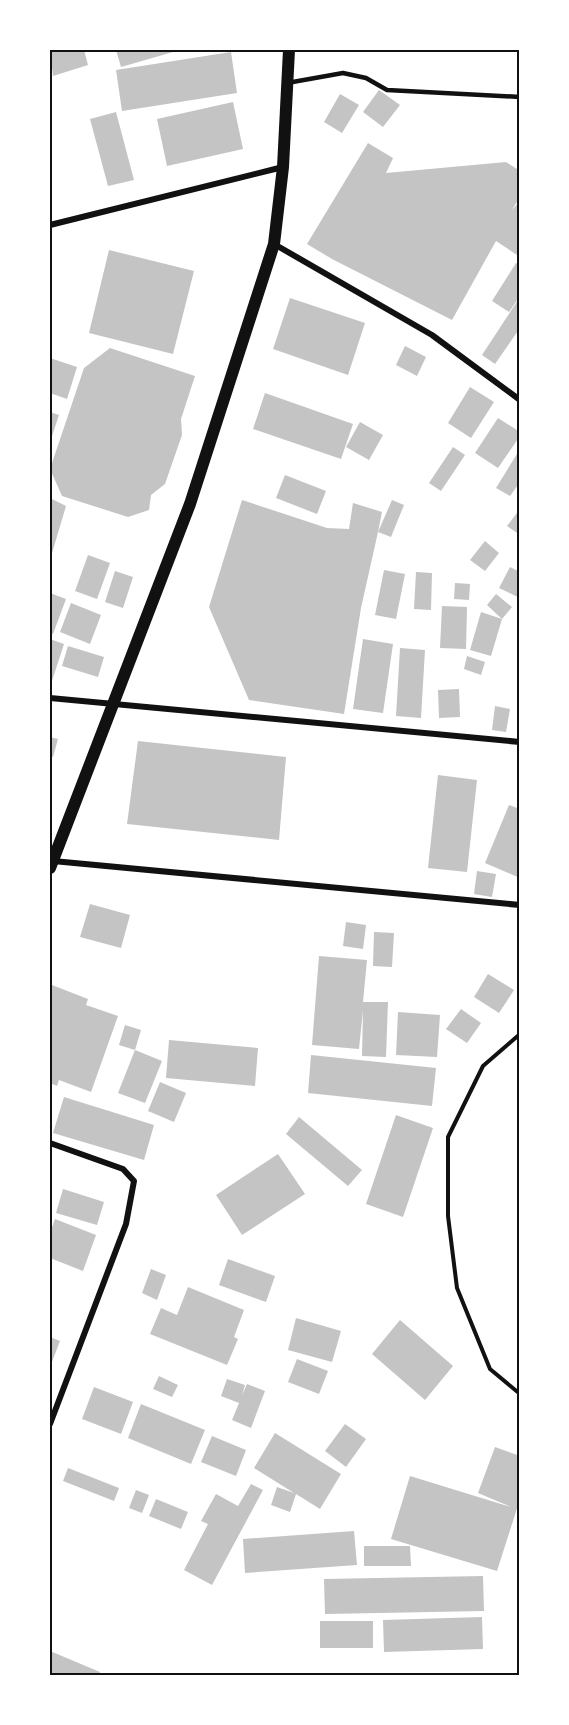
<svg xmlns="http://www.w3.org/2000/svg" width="569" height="1725" viewBox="0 0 569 1725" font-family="'PT Sans Narrow',sans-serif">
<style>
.building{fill:#c4c4c4}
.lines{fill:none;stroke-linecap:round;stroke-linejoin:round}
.path{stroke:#111;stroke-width:4}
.service{stroke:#111;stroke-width:4.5}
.minor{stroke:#111;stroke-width:6}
.secondary{stroke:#111;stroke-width:12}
.neatline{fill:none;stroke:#111;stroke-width:2}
</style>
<rect width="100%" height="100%" fill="#fff"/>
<path class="building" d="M50,50H84L88,65L53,76Z
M116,50H180L121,67Z
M231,52L237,93L122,111L116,70Z
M379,90L400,105L383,127L363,112Z
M340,94L359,105L342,133L324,122Z
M233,102L243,149L167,166L157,119Z
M116,112L134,180L108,186L90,119Z
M368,143L393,158L386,173L506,162L520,171V197L512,210L520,201V257L496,241L452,320L332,259L307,244Z
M109,250L194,271L173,354L89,333Z
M516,263L520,265V296L509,312L492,301Z
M520,297V328L495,364L482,355Z
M290,298L365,323L348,375L273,349Z
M405,346L426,357L417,376L396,365Z
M110,348L195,376L181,419L182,435L165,484L151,495L149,510L128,517L62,496L50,469L84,368Z
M50,358L77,367L67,399L50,393Z
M470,387L494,402L471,438L448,423Z
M265,393L353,424L341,459L253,429Z
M50,412L59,415L50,442Z
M498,418L520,432V436L498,468L475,453Z
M360,422L383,435L369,460L346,447Z
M453,447L465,455L441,491L429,483Z
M520,449V482L510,496L496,488Z
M285,475L326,491L317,514L276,498Z
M50,498L66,506L50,560Z
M242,500L327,528L349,529L353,503L382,512L378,532L392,500L404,505L391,537L378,532L361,608L344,714L249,700L209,607Z
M520,509V535L507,526Z
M485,541L499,553L485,571L470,560Z
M88,555L110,563L97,599L75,591Z
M510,567L520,572V598L499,588Z
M384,570L405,574L396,619L375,615Z
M115,571L133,577L123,608L105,602Z
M416,572L432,573L431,610L414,609Z
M455,583L470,584L469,600L454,599Z
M50,593L66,599L53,634L50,633Z
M496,594L512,607L502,619L487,605Z
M71,603L101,615L90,644L60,632Z
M442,606L467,607L466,649L440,648Z
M481,612L502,619L491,656L470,650Z
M50,639L64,644L50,687Z
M363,639L393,644L383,713L353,709Z
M68,646L104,657L98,677L62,666Z
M400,648L425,650L421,718L396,716Z
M467,656L485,662L481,675L464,669Z
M459,689L460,717L439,718L438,690Z
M495,706L510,709L506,732L492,730Z
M50,737L58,739L53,757L50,756Z
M138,741L286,757L279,840L127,824Z
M438,775L477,780L467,872L428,868Z
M509,805L520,809V878L485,863Z
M477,871L496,874L492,897L474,894Z
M90,904L130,915L121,948L80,937Z
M346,922L366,925L363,949L343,946Z
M374,932L394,933L392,967L373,966Z
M319,956L367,960L363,1002H388L386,1057L362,1056L363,1010L359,1049L312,1045Z
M488,974L514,990L499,1013L474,997Z
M52,985L88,999L86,1005L118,1016L91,1092L59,1080L57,1086L50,1083V992Z
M461,1009L481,1023L467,1043L446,1029Z
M398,1012L440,1015L437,1057L396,1055Z
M125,1025L141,1030L135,1050L119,1045Z
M169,1040L258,1048L255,1086L166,1078Z
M135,1050L162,1061L145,1103L118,1093Z
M311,1055L436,1068L432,1106L308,1093Z
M160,1082L186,1093L174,1122L148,1111Z
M64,1097L154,1125L144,1160L53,1133Z
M396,1115L433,1128L403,1217L366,1204Z
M299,1117L362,1170L348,1186L286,1134Z
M278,1154L305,1194L242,1235L216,1195Z
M63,1189L104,1202L97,1225L56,1213Z
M55,1219L96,1235L83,1271L50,1258V1233Z
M228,1259L275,1276L266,1302L219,1285Z
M151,1269L166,1275L157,1300L142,1293Z
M188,1287L244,1310L234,1337L238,1339L227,1365L150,1334L161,1308L177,1315Z
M296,1318L341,1331L332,1362L288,1350Z
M400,1320L453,1366L425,1400L372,1354Z
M50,1337L60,1341L50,1367Z
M297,1359L328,1371L319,1394L288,1382Z
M159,1376L178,1385L172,1397L153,1389Z
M227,1379L245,1385L242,1395L247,1384L265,1391L251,1428L232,1420L239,1403L221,1396Z
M94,1387L133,1402L121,1434L82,1419Z
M141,1404L205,1430L191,1464L128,1438Z
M345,1424L366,1439L346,1467L325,1451Z
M275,1433L341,1474L320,1509L296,1494L290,1512L271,1505L277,1487L294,1493L254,1468Z
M212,1436L246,1450L236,1476L201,1462Z
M495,1447L520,1456V1499L497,1571L391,1539L410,1476L511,1507L478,1493Z
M68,1468L119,1488L114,1501L63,1481Z
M251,1484L263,1490L212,1585L184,1570L208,1524L201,1521L216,1494L238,1506Z
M136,1490L149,1495L142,1513L129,1508Z
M156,1499L188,1512L181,1529L149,1516Z
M354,1531L357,1565L245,1573L243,1539Z
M364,1546H410L411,1566H364Z
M483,1576L484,1611L325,1614L324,1579Z
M482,1617L483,1649L384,1652L383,1620Z
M320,1621H373V1648H320Z
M50,1651L100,1672L98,1676H50Z"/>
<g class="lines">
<path class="path" d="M520,1034L483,1066L448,1137V1216L457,1288L490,1369L520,1394"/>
<path class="service" d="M287,83L343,73L366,78L387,90L520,97"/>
<path class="minor" d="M50,225L283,167
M274,244L432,335L520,400
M50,698L520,742
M53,861L520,905
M50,1143L123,1169L134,1181L126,1224L50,1424"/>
<path class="secondary" d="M50,868L190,504L274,244L283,167L289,50"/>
</g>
<rect width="569" height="1725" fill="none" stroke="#ffffff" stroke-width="102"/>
<rect x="51" y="51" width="467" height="1623" class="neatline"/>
</svg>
